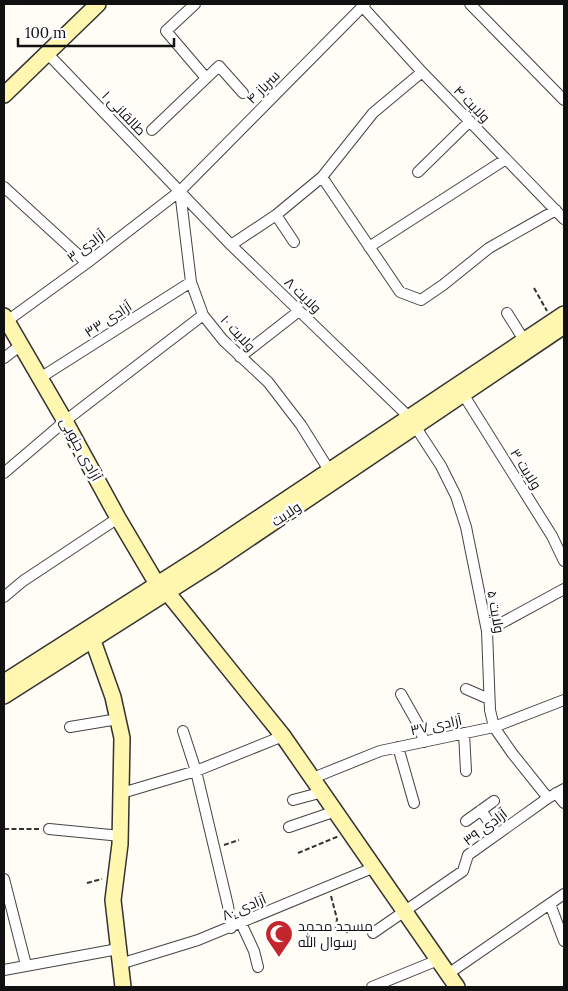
<svg xmlns="http://www.w3.org/2000/svg" width="568" height="991" viewBox="0 0 568 991" font-family="Lora,Cairo,serif">
<style>
.lines{fill:none;stroke-linecap:round;stroke-linejoin:round}
.street-casing{stroke:#444;stroke-width:12}
.secondary-casing{stroke:#333;stroke-width:18}
.path{stroke:#333;stroke-width:2;stroke-dasharray:5 2.5;stroke-linecap:butt}
.street{stroke:#fff;stroke-width:10}
.secondary{stroke:#fff6b0;stroke-width:15}
.labels{text-anchor:middle;stroke-width:5;stroke-linejoin:round;paint-order:stroke}
.street-label{font-size:14px;fill:#111;stroke:#fff}
.poi-label{font-size:14px;fill:#111;stroke:#fff;text-anchor:start}
</style>
<rect width="100%" height="100%" fill="#fffdf5"/>
<g class="lines">
<defs>
<path id="street" d="M195,4L166,31L206,78
M470,4L564,100
M362,6L422,72L564,219
M48,54L231,245L409,417
M152,130L219,66L243,93
M418,172L470,121
M322,177L400,292L421,300L443,285L489,248L556,210
M4,187L87,263
M180,191L191,282L203,315L223,340L268,382L301,425L329,470
M276,215L294,242
M231,245L276,215L322,177L373,113L422,72
M369,247L506,159
M507,313L524,340
M7,321L87,263L180,191L365,4
M240,357L299,311
M4,358L21,345
M40,378L191,282
M463,394L552,536L564,561
M415,426L441,466L456,496L466,527L487,631L490,710L494,727L512,753L548,798
M4,473L65,421L203,315
M4,597L23,581L118,518
M487,631L564,589
M466,689L489,699
M401,694L419,726L424,742
M70,727L118,719
M183,731L196,771L228,906L231,928
M464,733L466,771
M398,747L414,803
M313,778L380,751L494,727L564,700
M122,793L196,771L283,736
M556,793L564,803
M293,800L323,792
M481,810L497,834
M466,821L494,801
M289,827L336,811
M49,829L121,836
M4,879L26,965
M550,904L564,941
M241,923L254,951L258,967
M373,933L463,871L468,855L548,798L564,789
M120,964L198,940L375,867
M4,970L118,949
M448,974L564,894
M372,987L438,960"/>
<path id="secondary" d="M4,95L98,4
M4,316L65,421L118,518L157,584L167,592L283,736L457,987
M92,638L113,697L122,738L120,844L113,900L123,987
M4,682L203,555L564,314
M4,696L210,565L564,326"/>
</defs>
<use href="#street" class="street-casing"/>
<use href="#secondary" class="secondary-casing"/>
<path class="path" d="M534,288L547,311
M4,829H39
M224,845L239,840
M298,853L339,836
M87,883L102,879
M331,896L337,919L335,933"/>
<use href="#street" class="street"/>
<use href="#secondary" class="secondary"/>
</g>
<defs>
<symbol id="mosque-pin" viewBox="-11 -11 22 30"><path d="M0 17L-7.5 6A9.5 9.5 0 1 1 7.5 6Z" fill="#c4262e" stroke="#fff"/><path d="M3.5-4.9A6 6 0 1 0 3.5 4.9A5 5 0 1 1 3.5-4.9Z" fill="#fff"/></symbol>
</defs>
<g fill-rule="evenodd">
<use href="#mosque-pin" x="263" y="918" width="32" height="43"/>
</g>
<g class="labels">
<g class="street-label">
<text transform="translate(263 87) rotate(-45)" y="5">سرباز ۴</text>
<text transform="translate(472 104) rotate(46)" y="5">ولایت ۴</text>
<text transform="translate(124 113) rotate(46)" y="5">طالقانی ۱</text>
<text transform="translate(86 246) rotate(-37)" y="5">آزادی ۳</text>
<text transform="translate(303 295) rotate(44)" y="5">ولایت ۸</text>
<text transform="translate(108 319) rotate(-33)" y="5">آزادی ۳۳</text>
<text transform="translate(238 333) rotate(47)" y="5">ولایت ۱۰</text>
<text transform="translate(81 449) rotate(61)" y="5">آزادی جنوبی</text>
<text transform="translate(526 469) rotate(58)" y="5">ولایت ۳</text>
<text transform="translate(286 514) rotate(-34)" y="5">ولایت</text>
<text transform="translate(496 612) rotate(80)" y="5">ولایت ۵</text>
<text transform="translate(436 725) rotate(-12)" y="5">آزادی ۳۷</text>
<text transform="translate(485 827) rotate(-37)" y="5">آزادی ۳۹</text>
<text transform="translate(244 907) rotate(-23)" y="5">آزادی ۸۰</text>
</g>
<g class="poi-label">
<text x="298" y="931">مسجد محمد<tspan x="298" dy="16">رسوال الله</tspan></text>
</g>
</g>
<rect width="568" height="991" fill="none" stroke="#111111" stroke-width="10"/>
<path d="M18 38v8h156v-8" fill="none" stroke="#111111" stroke-width="2.5"/>
<text x="25" y="38" font-size="15" fill="#111111" stroke="#ffffff" stroke-width="4" paint-order="stroke">100 m</text>
</svg>
